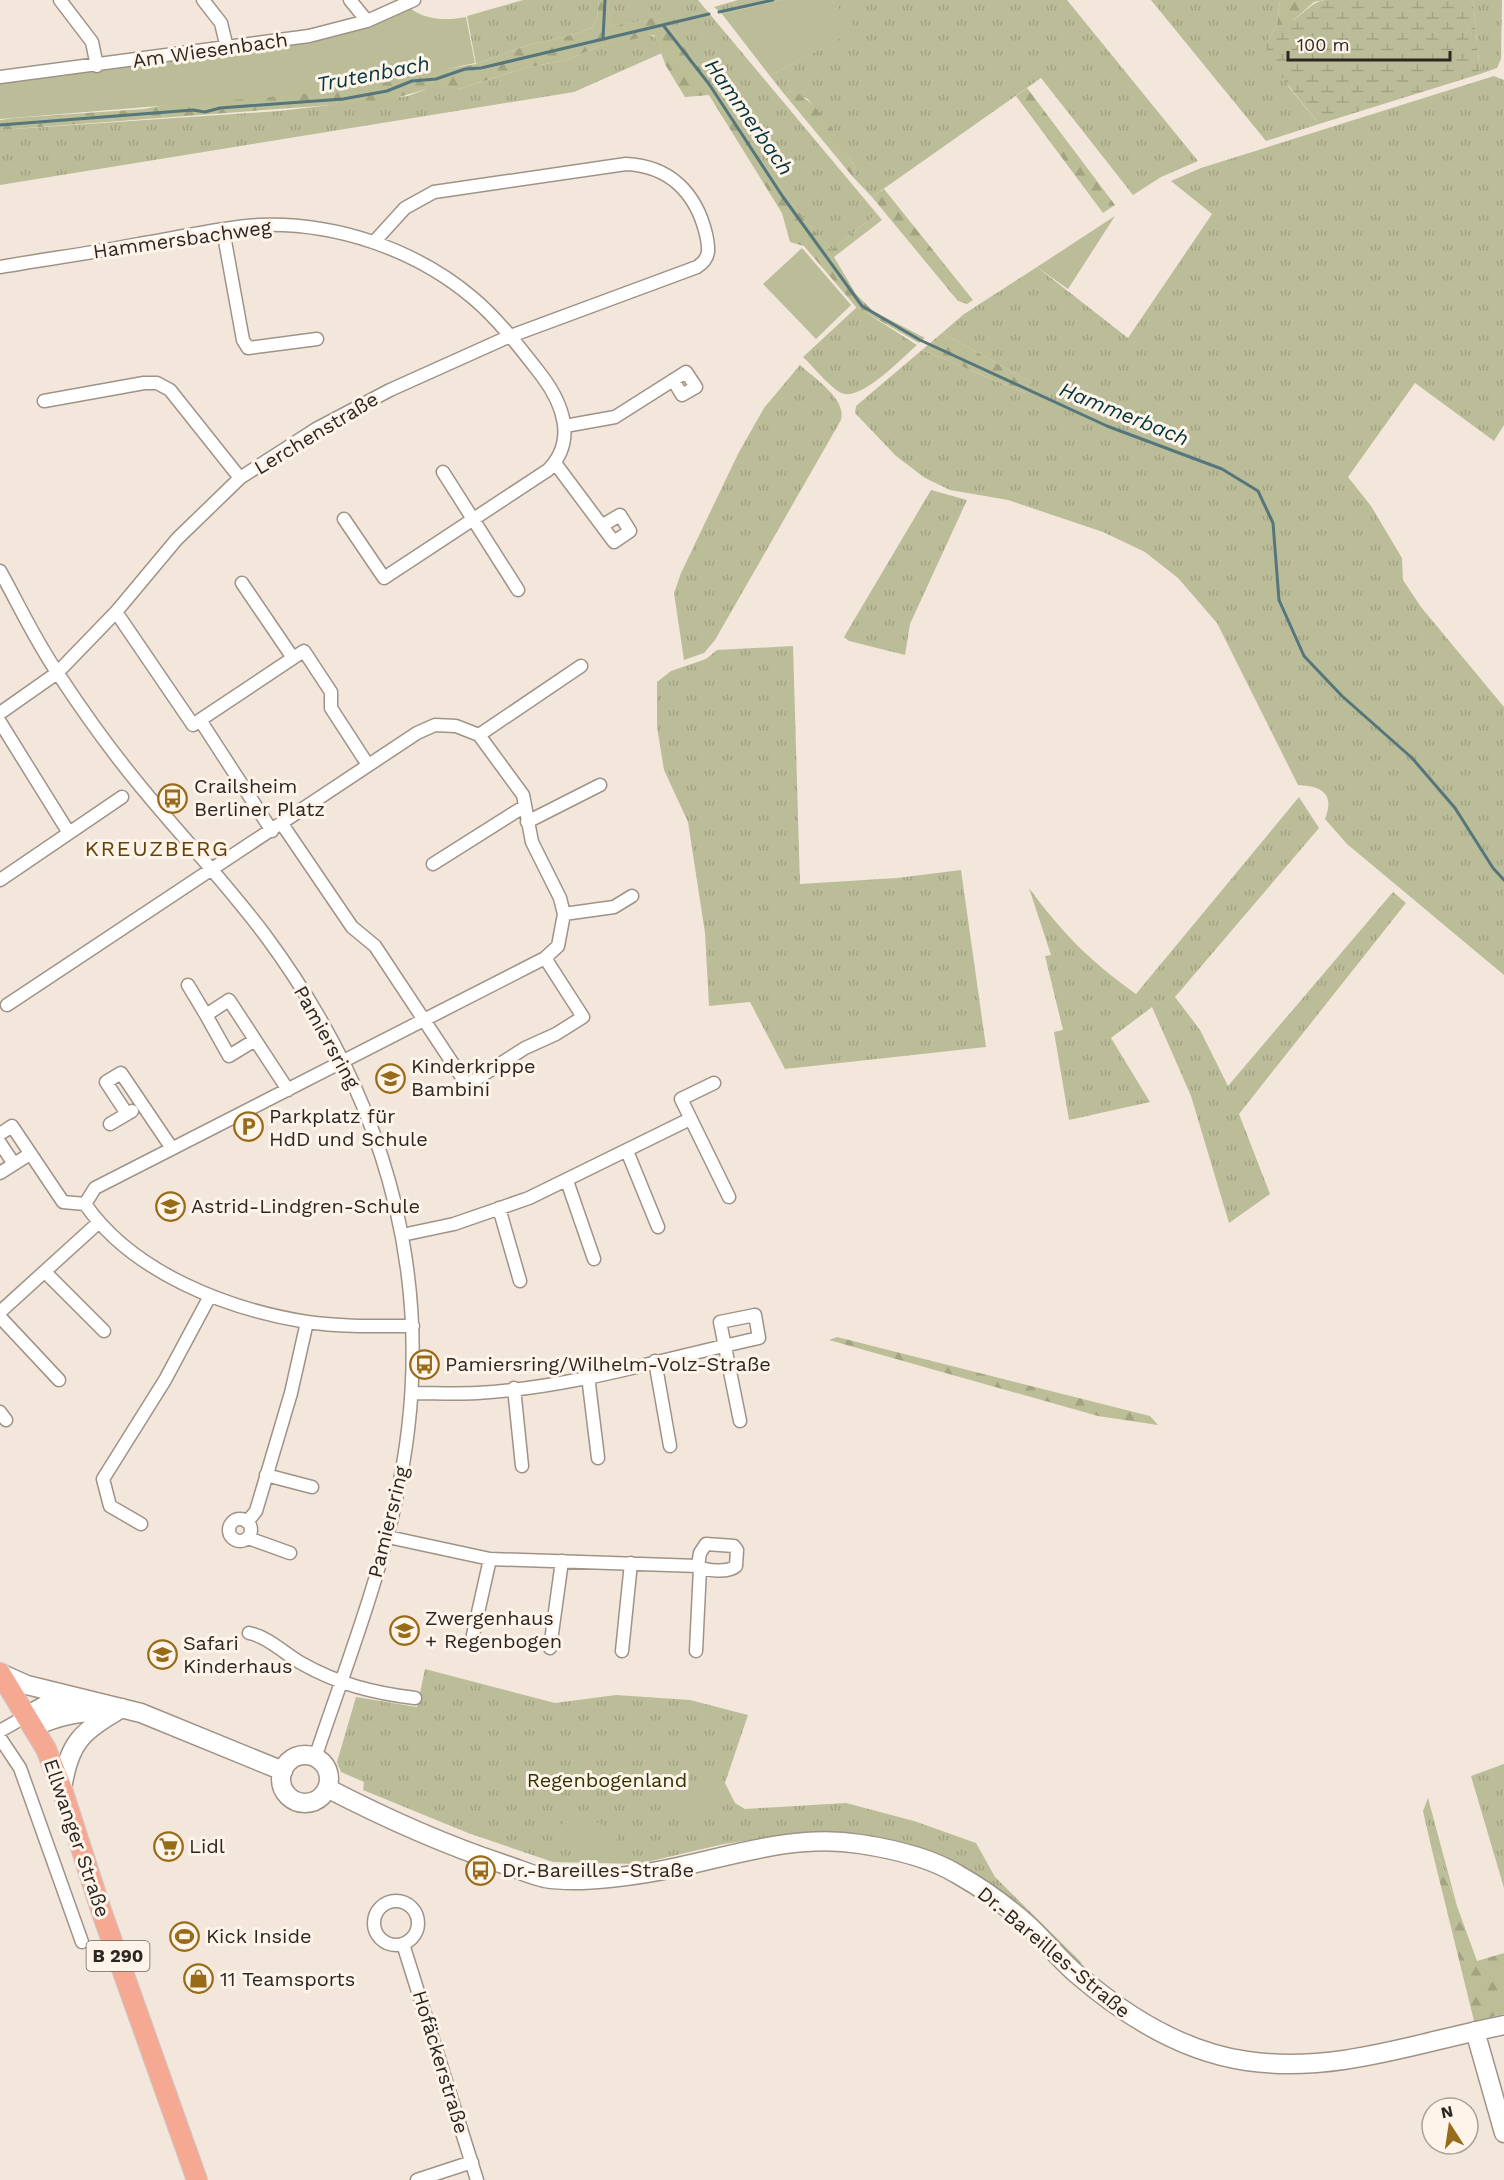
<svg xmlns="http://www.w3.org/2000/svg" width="1504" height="2180" viewBox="0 0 1504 2180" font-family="'Work Sans',sans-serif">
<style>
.grass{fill:url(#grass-tufts)}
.forest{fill:url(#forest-firs)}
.wetland{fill:url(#wetland-marsh)}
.garden{fill:#bbbd99}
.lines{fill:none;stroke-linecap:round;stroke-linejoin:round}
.stream{stroke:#55767c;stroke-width:3}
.street-casing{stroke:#9f9388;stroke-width:15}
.secondary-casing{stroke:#9f9388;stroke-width:21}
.primary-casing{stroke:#cccbca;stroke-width:22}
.street{stroke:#fff;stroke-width:12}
.secondary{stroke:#fff;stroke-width:18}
.primary{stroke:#f5a992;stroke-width:20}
.labels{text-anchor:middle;stroke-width:6;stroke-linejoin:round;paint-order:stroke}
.shield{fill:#fef4ea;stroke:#6b645f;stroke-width:1.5}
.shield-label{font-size:18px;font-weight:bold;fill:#2c2723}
.street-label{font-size:20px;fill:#2c2723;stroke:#fef4ea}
.poi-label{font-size:20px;fill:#2c2723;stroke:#fef4ea;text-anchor:start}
.park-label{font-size:20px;fill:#313200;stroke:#fef4ea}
.water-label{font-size:21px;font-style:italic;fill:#04353e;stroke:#fef4ea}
.quarter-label{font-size:22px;letter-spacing:1.5px;fill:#62440b;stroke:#fef4ea}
</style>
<defs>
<pattern id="grass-tufts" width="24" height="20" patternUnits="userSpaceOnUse" patternTransform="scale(1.5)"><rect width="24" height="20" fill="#bbbd99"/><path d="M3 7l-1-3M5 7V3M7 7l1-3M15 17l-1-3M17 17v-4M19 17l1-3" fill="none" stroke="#a1a284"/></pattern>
<pattern id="forest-firs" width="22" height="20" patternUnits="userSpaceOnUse" patternTransform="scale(1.5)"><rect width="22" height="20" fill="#bbbe96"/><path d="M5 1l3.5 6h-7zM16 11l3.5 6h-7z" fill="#a1a381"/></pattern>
<pattern id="wetland-marsh" width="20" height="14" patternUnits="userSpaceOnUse" patternTransform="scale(1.5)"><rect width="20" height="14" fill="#bbbd99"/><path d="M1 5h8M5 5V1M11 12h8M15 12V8" fill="none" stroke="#a1a284"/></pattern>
</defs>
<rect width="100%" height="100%" fill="#f3e6da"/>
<path class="grass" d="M523,0H599L597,17L592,27L579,33L525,46L476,64L467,16Z
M611,0H698L877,214L831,250C766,179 721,94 664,17L611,26Z
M738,0H781L722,14L714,7Z
M831,0H1067L1198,161L1161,177L1133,195L1041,78L872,197L853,177L855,166L808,99L790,91L785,95L770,76L856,29Z
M1151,0H1280L1277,25L1267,41L1289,87L1319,124L1266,141Z
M1473,0H1502L1501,59L1497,68L1480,74Z
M645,35L657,37L662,53L574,92L0,185V130L279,111L408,96L427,89H459L525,68L567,60L600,46Z
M1494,76L1504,80V425L1494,441L1415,383L1348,477L1371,506L1402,558L1403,580L1421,607L1504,707V975L1347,844L1325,819C1335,794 1322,786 1298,785L1217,623L1178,578L1145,552L1103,532L1008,500L950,490L925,478L896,456L855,413L856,406L922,350L1025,393L1031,382L942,333L964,314L1037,267L1128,338L1212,214L1171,181L1201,168Z
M857,307L917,345C902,358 865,397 845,394C834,393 812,365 803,357Z
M800,365C814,378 847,399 841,420L715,640L704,653L684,660L674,593L681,573L738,454L764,408Z
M931,490L967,500L910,624L905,655L849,641L844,637Z
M793,646L800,884L897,878L961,870L986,1047L785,1069L750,1002L709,1006L705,933L688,822L664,770L657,727V682L671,671L706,659L717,650Z
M1299,797L1319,828L1175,997L1200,1030L1228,1086L1393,892L1406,903L1239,1114L1270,1194L1229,1223L1191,1096L1152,1007L1111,1038L1150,1102L1069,1120L1054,1032L1063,1030L1045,956L1051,955L1029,888C1062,933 1091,962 1136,994Z
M425,1669L555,1703L616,1695L690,1700L748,1715L725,1783L735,1803L745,1809L846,1803L914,1821L976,1843L995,1877L1081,1962V1967L1038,1928L881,1839L834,1832L798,1833L724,1844L638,1864L553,1862L468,1833L363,1790L364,1782L341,1772L337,1762L356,1697L417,1707Z
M1504,1764V1888L1471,1776Z
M1428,1798L1457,1906L1438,1854L1432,1850L1423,1811Z"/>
<path class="forest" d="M599,0H611L612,26L664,16C721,94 766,178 831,250L877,214L882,220L834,257L856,294L873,311L925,338L919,343L856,307L804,246L790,242L782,213L709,95L685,97L666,66L654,35L600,46L567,60L525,68L459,89H427L385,101L0,130V120L14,118L144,109L181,102L396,78L476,64L525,46L579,33L592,27L597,17Z
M1280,0H1324L1314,2L1287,26L1277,25Z
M1027,88L1115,205L1103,213L1016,96Z
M790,91C817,96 839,144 855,166L853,177L785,95Z
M884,189L973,300L967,304L958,301L872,197Z
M942,333L1031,382L1025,393L922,350Z
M837,1337L1150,1416L1158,1425L1098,1416L829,1340Z
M1432,1850L1438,1854L1477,1961L1504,1953V2014L1474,2021Z"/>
<path class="wetland" d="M1324,0H1473L1480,74L1319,124L1266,57L1267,41L1277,25C1297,26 1304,5 1324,0Z"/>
<path class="garden" d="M781,0H831L857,29L770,76L722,14Z
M409,7C423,20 447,21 466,17L475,63L353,90L0,119V79L227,50Z
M1115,216L1068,289L1037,267Z
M802,248L851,305L816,339L763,284Z
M663,1773H667C673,1784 691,1785 702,1780C708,1778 707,1774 714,1773L721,1783L711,1801L694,1818H684L650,1789Z
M568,1810L620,1832L607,1862L555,1841Z"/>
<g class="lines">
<path class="stream" d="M719,12L773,0
M663,25L709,84L783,197L862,306L920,340L1107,426L1222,469L1258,491L1273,523L1279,600L1304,656L1342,696L1412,758L1455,808L1493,868L1504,880
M603,38L605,0
M0,125L193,110L205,112L220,108L343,99L387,91L412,81L436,79L465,69L481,68L709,14"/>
<defs>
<path id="street" d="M60,0L92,42L97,66
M203,0L221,23L227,48
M350,0L367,21
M0,77L309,36L367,21L414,0
M223,230L243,340L248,348L317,339
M0,267C46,259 92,253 139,244C178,238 219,227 259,225C335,222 415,249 473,298C499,320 521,349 542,376C563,404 577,441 548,470L384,578L344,519
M44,401L144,383H157L170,390L240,478
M565,426L615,417L686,372L696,387L682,395L673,380
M555,463L614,542L630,531L620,515L603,525
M443,472L518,590
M0,571C19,605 36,642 59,675C84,713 112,752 141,787C182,837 227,884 265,935C391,1105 443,1296 395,1504C376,1590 343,1674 315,1758
M242,583L293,658L304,651L331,692V708L368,765
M116,612L193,725L200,720L272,831
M0,713L57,673L116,612L177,539L240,478L316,429L390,390L508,337L697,267C711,258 709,248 706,234C696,193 670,166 626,164L434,192L405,208L374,242
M200,720L293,658
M0,722L69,833
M479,735L581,666
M527,822L600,785
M282,824L352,927L375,946L467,1085L525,1048L556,1034L583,1017L545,958
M433,864L525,806
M0,880L122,797
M564,914L614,907L632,896
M188,985L206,1015L229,1000L288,1090
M7,1005L417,733L435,725L456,726L479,735L523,795L532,842L560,898L564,914L558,946L545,958L95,1188L85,1204C133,1273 227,1309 307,1322C342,1327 378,1326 413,1326
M206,1015L229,1056L255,1040
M714,1083L681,1099L729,1197
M127,1114L106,1082L121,1073L171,1147
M110,1124L132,1111
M0,1134L12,1126L63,1202L85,1204
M0,1143L14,1164
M627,1151L658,1227
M0,1173L30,1154
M567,1181L594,1259
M499,1208L520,1281
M402,1235L454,1224L529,1198L690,1119
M45,1272L104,1331
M0,1312L98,1223
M0,1317L59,1380
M655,1361L670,1446
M588,1376L598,1458
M514,1388L522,1466
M413,1393C434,1393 456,1394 477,1393C572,1388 666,1358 759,1338L755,1315L720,1322L740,1421
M0,1412L6,1420
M266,1475L312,1487
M229 1530a11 11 0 1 1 22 0a11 11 0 1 1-22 0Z
M247,1522L256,1511L291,1393L307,1322
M141,1524L110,1506L103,1479L165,1380L210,1296
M388,1537L490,1559L698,1566C706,1571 728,1573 736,1566L737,1550L734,1546L706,1544L700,1553L698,1566
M248,1538L290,1553
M249,1633C268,1637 284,1653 301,1663C338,1684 373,1693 415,1698
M473,1635L490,1559
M550,1648L562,1561
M622,1651L631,1563
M696,1651L700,1568
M0,1731L28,1715
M0,1738L20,1768L82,1942
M374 1923a22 22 0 1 1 44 0a22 22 0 1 1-44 0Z
M403,1944L477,2180
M417,2180L472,2162"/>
<path id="secondary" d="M0,1673L27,1685L141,1713L283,1771
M28,1715L46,1705L77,1700
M34,1727C59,1715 81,1712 108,1710
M281 1779a24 24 0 1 1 48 0a24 24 0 1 1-48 0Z
M327,1788C383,1817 443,1844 503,1864C516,1868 531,1875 545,1878C581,1884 642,1875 678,1867C738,1854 798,1834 860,1844C893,1849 929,1857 957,1874C982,1888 1008,1907 1029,1926C1046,1942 1061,1961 1079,1976C1127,2017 1183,2052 1247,2061C1335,2074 1419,2042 1504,2025
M62,1789C69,1742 81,1732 122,1708
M1475,2031L1504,2133"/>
<path id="primary" d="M0,1673L46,1749L62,1789L102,1913L197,2180"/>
</defs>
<use href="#street" class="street-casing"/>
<use href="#secondary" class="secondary-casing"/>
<use href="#primary" class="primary-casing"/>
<use href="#street" class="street"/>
<use href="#secondary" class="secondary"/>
<use href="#primary" class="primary"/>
</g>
<defs>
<symbol id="bus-ring" viewBox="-11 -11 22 22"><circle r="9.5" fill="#fef4ea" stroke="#976b18" stroke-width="1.5"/><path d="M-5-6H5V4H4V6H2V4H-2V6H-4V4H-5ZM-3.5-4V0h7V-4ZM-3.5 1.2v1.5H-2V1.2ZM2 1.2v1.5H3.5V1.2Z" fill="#976b18"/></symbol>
<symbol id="school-ring" viewBox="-11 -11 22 22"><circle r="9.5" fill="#fef4ea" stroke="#976b18" stroke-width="1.5"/><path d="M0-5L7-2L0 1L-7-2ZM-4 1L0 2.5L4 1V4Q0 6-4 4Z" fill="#976b18"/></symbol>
<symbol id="parking-ring" viewBox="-11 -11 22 22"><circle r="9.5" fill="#fef4ea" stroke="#976b18" stroke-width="1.5"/><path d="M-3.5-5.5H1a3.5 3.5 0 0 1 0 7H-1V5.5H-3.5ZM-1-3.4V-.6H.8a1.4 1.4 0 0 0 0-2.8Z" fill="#976b18"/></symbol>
<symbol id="supermarket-ring" viewBox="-11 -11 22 22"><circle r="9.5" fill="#fef4ea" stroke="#976b18" stroke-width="1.5"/><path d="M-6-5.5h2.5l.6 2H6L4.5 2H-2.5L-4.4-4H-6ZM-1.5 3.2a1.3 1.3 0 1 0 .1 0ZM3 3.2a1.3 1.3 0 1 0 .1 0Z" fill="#976b18"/></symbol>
<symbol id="stadium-ring" viewBox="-11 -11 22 22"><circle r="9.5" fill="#fef4ea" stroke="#976b18" stroke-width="1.5"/><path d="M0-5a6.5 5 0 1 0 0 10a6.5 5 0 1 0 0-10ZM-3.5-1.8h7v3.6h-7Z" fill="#976b18"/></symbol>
<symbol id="shop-ring" viewBox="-11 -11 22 22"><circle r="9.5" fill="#fef4ea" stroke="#976b18" stroke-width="1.5"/><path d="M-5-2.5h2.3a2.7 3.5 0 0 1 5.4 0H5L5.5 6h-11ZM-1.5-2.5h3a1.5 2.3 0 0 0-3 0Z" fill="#976b18"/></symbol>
</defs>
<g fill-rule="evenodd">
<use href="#bus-ring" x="156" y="782" width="33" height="33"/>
<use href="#school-ring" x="374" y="1062" width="33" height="33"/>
<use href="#parking-ring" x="232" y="1110" width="33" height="33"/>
<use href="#school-ring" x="154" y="1190" width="33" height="33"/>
<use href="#bus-ring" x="408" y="1348" width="33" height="33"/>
<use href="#school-ring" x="388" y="1614" width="33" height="33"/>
<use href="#school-ring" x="146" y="1638" width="33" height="33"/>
<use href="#supermarket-ring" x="152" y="1830" width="33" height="33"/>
<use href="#bus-ring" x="464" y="1854" width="33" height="33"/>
<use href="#stadium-ring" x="168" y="1920" width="33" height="33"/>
<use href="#shop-ring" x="182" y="1962" width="33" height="33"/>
</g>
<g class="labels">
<rect class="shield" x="86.5" y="1941" width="63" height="30" rx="4.5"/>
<g class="shield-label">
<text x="118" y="1962">B 290</text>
</g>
<g class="street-label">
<text transform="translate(210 50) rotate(-8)" y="7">Am Wiesenbach</text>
<text transform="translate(182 239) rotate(-8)" y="7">Hammersbachweg</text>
<text transform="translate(316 433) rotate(-31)" y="7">Lerchenstraße</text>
<text transform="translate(327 1037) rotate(61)" y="7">Pamiersring</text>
<text transform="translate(388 1522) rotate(-76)" y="7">Pamiersring</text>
<text transform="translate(77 1838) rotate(71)" y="7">Ellwanger Straße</text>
<text transform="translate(1054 1952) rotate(40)" y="7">Dr.-Bareilles-Straße</text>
<text transform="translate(441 2062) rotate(73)" y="7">Hofäckerstraße</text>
</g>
<g class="poi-label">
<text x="194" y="793">Crailsheim<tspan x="194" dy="23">Berliner Platz</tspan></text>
<text x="411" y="1073">Kinderkrippe<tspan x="411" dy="23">Bambini</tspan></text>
<text x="269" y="1123">Parkplatz für<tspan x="269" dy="23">HdD und Schule</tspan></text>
<text x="191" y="1213">Astrid-Lindgren-Schule</text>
<text x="445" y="1371">Pamiersring/Wilhelm-Volz-Straße</text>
<text x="425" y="1625">Zwergenhaus<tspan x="425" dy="23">+ Regenbogen</tspan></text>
<text x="183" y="1650">Safari<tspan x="183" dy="23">Kinderhaus</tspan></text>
<text x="189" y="1853">Lidl</text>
<text x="502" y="1877">Dr.-Bareilles-Straße</text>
<text x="206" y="1943">Kick Inside</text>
<text x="220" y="1986">11 Teamsports</text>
</g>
<g class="park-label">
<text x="607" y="1787">Regenbogenland</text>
</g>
<g class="water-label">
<text transform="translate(373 74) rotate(-11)" y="7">Trutenbach</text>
<text transform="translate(749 117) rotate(55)" y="7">Hammerbach</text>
<text transform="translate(1124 414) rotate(22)" y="7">Hammerbach</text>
</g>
<g class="quarter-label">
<text x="157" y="856">KREUZBERG</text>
</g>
</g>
<g transform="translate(1450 2126) rotate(348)"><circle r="28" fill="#fef4ea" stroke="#aaa29a" stroke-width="1.5"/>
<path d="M0-4.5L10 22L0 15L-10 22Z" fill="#976b18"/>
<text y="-9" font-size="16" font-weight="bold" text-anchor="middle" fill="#2c2723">N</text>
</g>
<path d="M1288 51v9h162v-9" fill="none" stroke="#2c2723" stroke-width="3"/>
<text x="1297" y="51" font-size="18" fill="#2c2723" stroke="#fef4ea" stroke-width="4.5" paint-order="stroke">100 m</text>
</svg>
